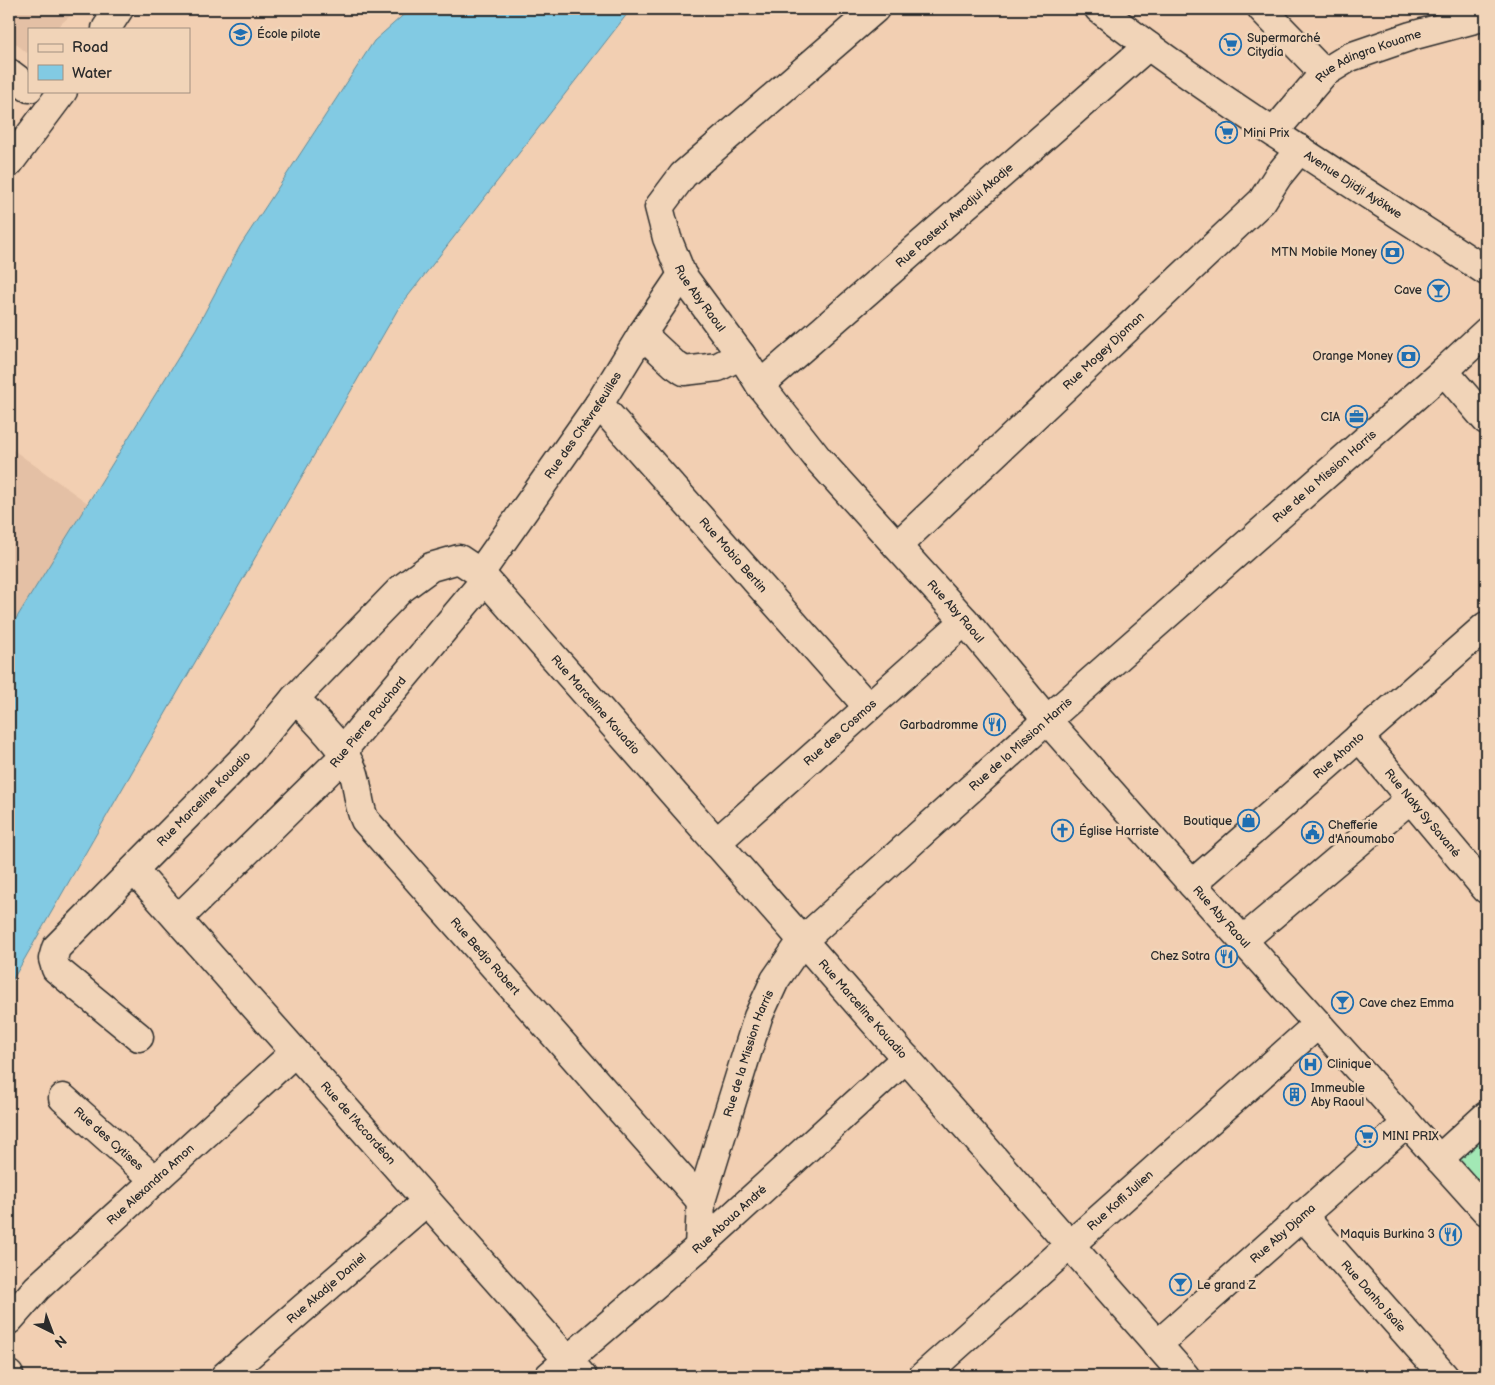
<svg xmlns="http://www.w3.org/2000/svg" width="1495" height="1385" viewBox="0 0 1495 1385" font-family="'Balsamiq Sans',sans-serif">
<style>
.built{fill:#e4c0a5}
.green{fill:#a2e8b5;stroke:#668a70}
.water{fill:#82cae3;stroke:#5f8a99}
.lines{fill:none;stroke-linecap:round;stroke-linejoin:round}
.minor-casing{stroke:#2b2b2b;stroke-width:31}
.minor{stroke:#f1d4b8;stroke-width:28}
.labels{text-anchor:middle;stroke-width:5;stroke-linejoin:round;paint-order:stroke}
.poi-label{font-size:12px;fill:#2b2b2b;stroke:#f1d4b8;text-anchor:start}
.street-label{font-size:12px;fill:#2b2b2b;stroke:#f1d4b8}
</style>
<rect width="100%" height="100%" fill="#f2cfb2"/>
<filter id="ink" filterUnits="userSpaceOnUse"><feTurbulence type="fractalNoise" baseFrequency=".02" numOctaves="2"/><feDisplacementMap in="SourceGraphic" scale="10" xChannelSelector="R" yChannelSelector="G"/><feConvolveMatrix kernelMatrix="1 2 1 2 8 2 1 2 1" color-interpolation-filters="sRGB"/></filter>
<g filter="url(#ink)">
<path class="built" d="M9,9H78L55,29H29V51L27,53L9,38Z
M9,447L89,504L9,630Z"/>
<path class="green" d="M1486,1136V1201L1454,1164Z"/>
<path class="water" d="M410,9H631L398,309L9,986V630L196,329L240,246L374,41Z"/>
<g class="lines">
<defs>
<g id="minor">
<path id="s1" d="M875,9L683,175L659,207L667,238L682,275L741,355L760,385L819,460L965,621L1047,720L1192,884L1486,1211"/>
<path id="s2" d="M1099,9C1222,104 1356,185 1486,271"/>
<path d="M1262,9L1324,73"/>
<path d="M106,29L119,9"/>
<path d="M9,73L29,88"/>
<path id="s3" d="M1274,132L1324,73L1350,57L1411,36L1486,16"/>
<path d="M9,163L63,91"/>
<path d="M642,334L674,364L684,371L718,367L741,355"/>
<path d="M1444,371L1486,420"/>
<path id="s4" d="M760,385L1148,46"/>
<path id="s5" d="M599,404L868,707"/>
<path id="s6" d="M897,546L1262,201L1278,176L1300,149"/>
<path id="s7" d="M480,573L599,404L642,334L682,275"/>
<path id="s8" d="M295,698C313,718 344,747 353,771C359,787 357,804 365,820L701,1201"/>
<path id="s9" d="M1359,737L1486,889"/>
<path id="s10" d="M716,843L965,621"/>
<path id="s11" d="M134,870L582,1376"/>
<path id="s12" d="M1192,884L1486,626"/>
<path d="M178,919L345,755L348,744L485,580"/>
<path d="M1243,940L1410,799"/>
<path id="s13" d="M139,1037L56,969L53,959L56,948L249,753L295,698L401,589L431,567L459,559L480,573L1185,1376"/>
<path id="s14" d="M63,1098L155,1180"/>
<path d="M1439,1159L1486,1116"/>
<path id="s15" d="M1302,1215L1444,1376"/>
<path id="s16" d="M699,1247L701,1201L758,1017L775,980L802,941L1047,720L1444,371L1486,332"/>
<path id="s17" d="M9,1320L37,1288L295,1052"/>
<path id="s18" d="M1157,1345L1407,1123"/>
<path d="M9,1375V1376"/>
<path id="s19" d="M225,1376L427,1201"/>
<path id="s20" d="M549,1376L699,1247L906,1058"/>
<path id="s21" d="M923,1376L1318,1024"/>
</g>
</defs>
<use href="#minor" class="minor-casing"/>
<use href="#minor" class="minor"/>
</g>
</g>
<defs>
<symbol id="school-ring" viewBox="-11 -11 22 22"><circle r="9.5" fill="#f1d4b8" stroke="#1f6fb2" stroke-width="1.5"/><path d="M0-5L7-2L0 1L-7-2ZM-4 1L0 2.5L4 1V4Q0 6-4 4Z" fill="#1f6fb2"/></symbol>
<symbol id="supermarket-ring" viewBox="-11 -11 22 22"><circle r="9.5" fill="#f1d4b8" stroke="#1f6fb2" stroke-width="1.5"/><path d="M-6-5.5h2.5l.6 2H6L4.5 2H-2.5L-4.4-4H-6ZM-1.5 3.2a1.3 1.3 0 1 0 .1 0ZM3 3.2a1.3 1.3 0 1 0 .1 0Z" fill="#1f6fb2"/></symbol>
<symbol id="bank-ring" viewBox="-11 -11 22 22"><circle r="9.5" fill="#f1d4b8" stroke="#1f6fb2" stroke-width="1.5"/><path d="M-6-4H6V4H-6ZM0-2.3a2.3 2.3 0 1 0 0 4.6a2.3 2.3 0 1 0 0-4.6Z" fill="#1f6fb2"/></symbol>
<symbol id="bar-ring" viewBox="-11 -11 22 22"><circle r="9.5" fill="#f1d4b8" stroke="#1f6fb2" stroke-width="1.5"/><path d="M-6-5H6L.8 .8V4.5H3.5V6h-7V4.5H-.8V.8Z" fill="#1f6fb2"/></symbol>
<symbol id="office-ring" viewBox="-11 -11 22 22"><circle r="9.5" fill="#f1d4b8" stroke="#1f6fb2" stroke-width="1.5"/><path d="M-6-3h4V-5.5h4V-3h4V5H-6ZM-1-4.5V-3h2v-1.5ZM-6 0V1H6V0Z" fill="#1f6fb2"/></symbol>
<symbol id="restaurant-ring" viewBox="-11 -11 22 22"><circle r="9.5" fill="#f1d4b8" stroke="#1f6fb2" stroke-width="1.5"/><path d="M-5-6h1v4h1v-4h1v4h1v-4h1v5L-1.5 .5V6h-2V.5L-5-1ZM5-6V6H3V1.5H1.5Q1.5-4 5-6Z" fill="#1f6fb2"/></symbol>
<symbol id="shop-ring" viewBox="-11 -11 22 22"><circle r="9.5" fill="#f1d4b8" stroke="#1f6fb2" stroke-width="1.5"/><path d="M-5-2.5h2.3a2.7 3.5 0 0 1 5.4 0H5L5.5 6h-11ZM-1.5-2.5h3a1.5 2.3 0 0 0-3 0Z" fill="#1f6fb2"/></symbol>
<symbol id="church-ring" viewBox="-11 -11 22 22"><circle r="9.5" fill="#f1d4b8" stroke="#1f6fb2" stroke-width="1.5"/><path d="M-1.2-6h2.4v3.5h3.3v2.4h-3.3V6h-2.4V-.1h-3.3v-2.4h3.3Z" fill="#1f6fb2"/></symbol>
<symbol id="civic-ring" viewBox="-11 -11 22 22"><circle r="9.5" fill="#f1d4b8" stroke="#1f6fb2" stroke-width="1.5"/><path d="M-.6-6.5H3V-4.5H.6V-3L4-1V1h2V6H-6V1h2V-1L-.6-3ZM-1.2 2.5V6h2.4V2.5Z" fill="#1f6fb2"/></symbol>
<symbol id="hospital-ring" viewBox="-11 -11 22 22"><circle r="9.5" fill="#f1d4b8" stroke="#1f6fb2" stroke-width="1.5"/><path d="M-5-5h3v3.5h4V-5h3V5h-3V1.5h-4V5h-3Z" fill="#1f6fb2"/></symbol>
<symbol id="building-ring" viewBox="-11 -11 22 22"><circle r="9.5" fill="#f1d4b8" stroke="#1f6fb2" stroke-width="1.5"/><path d="M-4-6H4V6H1V3H-1V6H-4ZM-2.5-4.3h1.7v1.8h-1.7ZM.8-4.3h1.7v1.8H.8ZM-2.5-1h1.7V.8h-1.7ZM.8-1h1.7V.8H.8Z" fill="#1f6fb2"/></symbol>
</defs>
<g fill-rule="evenodd">
<use href="#school-ring" x="228" y="22" width="25" height="25"/>
<use href="#supermarket-ring" x="1218" y="32" width="25" height="25"/>
<use href="#supermarket-ring" x="1214" y="120" width="25" height="25"/>
<use href="#bank-ring" x="1380" y="240" width="25" height="25"/>
<use href="#bar-ring" x="1426" y="278" width="25" height="25"/>
<use href="#bank-ring" x="1396" y="344" width="25" height="25"/>
<use href="#office-ring" x="1344" y="404" width="25" height="25"/>
<use href="#restaurant-ring" x="982" y="712" width="25" height="25"/>
<use href="#shop-ring" x="1236" y="808" width="25" height="25"/>
<use href="#church-ring" x="1050" y="818" width="25" height="25"/>
<use href="#civic-ring" x="1300" y="820" width="25" height="25"/>
<use href="#restaurant-ring" x="1214" y="944" width="25" height="25"/>
<use href="#bar-ring" x="1330" y="990" width="25" height="25"/>
<use href="#hospital-ring" x="1298" y="1052" width="25" height="25"/>
<use href="#building-ring" x="1282" y="1082" width="25" height="25"/>
<use href="#supermarket-ring" x="1354" y="1124" width="25" height="25"/>
<use href="#restaurant-ring" x="1438" y="1222" width="25" height="25"/>
<use href="#bar-ring" x="1168" y="1272" width="25" height="25"/>
</g>
<g class="labels">
<g class="poi-label">
<text x="257" y="38">École pilote</text>
<text x="1247" y="42">Supermarché<tspan x="1247" dy="14">Citydia</tspan></text>
<text x="1243" y="137">Mini Prix</text>
<text x="1377" y="256" text-anchor="end">MTN Mobile Money</text>
<text x="1422" y="294" text-anchor="end">Cave</text>
<text x="1393" y="360" text-anchor="end">Orange Money</text>
<text x="1340" y="421" text-anchor="end">CIA</text>
<text x="978" y="729" text-anchor="end">Garbadromme</text>
<text x="1232" y="825" text-anchor="end">Boutique</text>
<text x="1328" y="829">Chefferie<tspan x="1328" dy="14">d'Anoumabo</tspan></text>
<text x="1079" y="835">Église Harriste</text>
<text x="1210" y="960" text-anchor="end">Chez Sotra</text>
<text x="1359" y="1007">Cave chez Emma</text>
<text x="1327" y="1068">Clinique</text>
<text x="1311" y="1092">Immeuble<tspan x="1311" dy="14">Aby Raoul</tspan></text>
<text x="1382" y="1140">MINI PRIX</text>
<text x="1435" y="1238" text-anchor="end">Maquis Burkina 3</text>
<text x="1197" y="1289">Le grand Z</text>
</g>
<g class="street-label">
<text dy="4" stroke="none"><textPath href="#s3" startOffset="125">Rue Adingra Kouame</textPath></text>
<text dy="4" stroke="none"><textPath href="#s2" startOffset="309">Avenue Djidji Ayökwe</textPath></text>
<text dy="4" stroke="none"><textPath href="#s4" startOffset="258">Rue Pasteur Awodjui Akadje</textPath></text>
<text dy="4" stroke="none"><textPath href="#s1" startOffset="395">Rue Aby Raoul</textPath></text>
<text dy="4" stroke="none"><textPath href="#s6" startOffset="284">Rue Mogey Djoman</textPath></text>
<text dy="4" stroke="none"><textPath href="#s7" startOffset="180">Rue des Chèvrefeuilles</textPath></text>
<text dy="4" stroke="none"><textPath href="#s16" startOffset="1026">Rue de la Mission Harris</textPath></text>
<text dy="4" stroke="none"><textPath href="#s5" startOffset="202">Rue Mobio Bertin</textPath></text>
<text dy="4" stroke="none"><textPath href="#s1" startOffset="800">Rue Aby Raoul</textPath></text>
<text dy="4" stroke="none"><textPath href="#s13" startOffset="894">Rue Marceline Kouadio</textPath></text>
<text transform="translate(368 722) rotate(-51)" y="4">Rue Pierre Pouchard</text>
<text dy="4" stroke="none"><textPath href="#s10" startOffset="166">Rue des Cosmos</textPath></text>
<text dy="4" stroke="none"><textPath href="#s16" startOffset="621">Rue de la Mission Harris</textPath></text>
<text dy="4" stroke="none"><textPath href="#s12" startOffset="195">Rue Ahonto</textPath></text>
<text dy="4" stroke="none"><textPath href="#s13" startOffset="339">Rue Marceline Kouadio</textPath></text>
<text dy="4" stroke="none"><textPath href="#s9" startOffset="99">Rue Naky Sy Savané</textPath></text>
<text dy="4" stroke="none"><textPath href="#s1" startOffset="1205">Rue Aby Raoul</textPath></text>
<text dy="4" stroke="none"><textPath href="#s8" startOffset="326">Rue Bedjo Robert</textPath></text>
<text dy="4" stroke="none"><textPath href="#s13" startOffset="1299">Rue Marceline Kouadio</textPath></text>
<text dy="4" stroke="none"><textPath href="#s16" startOffset="201">Rue de la Mission Harris</textPath></text>
<text dy="4" stroke="none"><textPath href="#s11" startOffset="338">Rue de l'Accordéon</textPath></text>
<text dy="4" stroke="none"><textPath href="#s14" startOffset="61">Rue des Cytises</textPath></text>
<text dy="4" stroke="none"><textPath href="#s17" startOffset="196">Rue Alexandra Amon</textPath></text>
<text dy="4" stroke="none"><textPath href="#s21" startOffset="264">Rue Koffi Julien</textPath></text>
<text dy="4" stroke="none"><textPath href="#s20" startOffset="239">Rue Aboua André</textPath></text>
<text dy="4" stroke="none"><textPath href="#s18" startOffset="168">Rue Aby Djama</textPath></text>
<text dy="4" stroke="none"><textPath href="#s19" startOffset="134">Rue Akadje Daniel</textPath></text>
<text dy="4" stroke="none"><textPath href="#s15" startOffset="108">Rue Danho Isaïe</textPath></text>
</g>
</g>
<rect width="1495" height="1385" fill="none" stroke="#f1d4b8" stroke-width="30"/>
<rect x="15" y="15" width="1465" height="1355" fill="none" stroke="#2b2b2b" stroke-width="2" filter="url(#ink)"/>
<rect x="28" y="28" width="162" height="65" fill="#f1d4b8" stroke="#a29080"/>
<rect x="38" y="44" width="25" height="8" fill="#f1d4b8" stroke="#a29080"/>
<text x="72" y="52" font-size="15" fill="#2b2b2b">Road</text>
<rect x="38" y="65" width="25" height="15" fill="#82cae3" stroke="#a29080"/>
<text x="72" y="78" font-size="15" fill="#2b2b2b">Water</text>
<g transform="translate(52 1332) rotate(138)" stroke="#f1d4b8" stroke-width="4" paint-order="stroke">
<path d="M0-4L9 19L0 12L-9 19Z" fill="#2b2b2b"/>
<text y="-8" font-size="14" font-weight="bold" text-anchor="middle" fill="#2b2b2b">N</text>
</g>
</svg>
